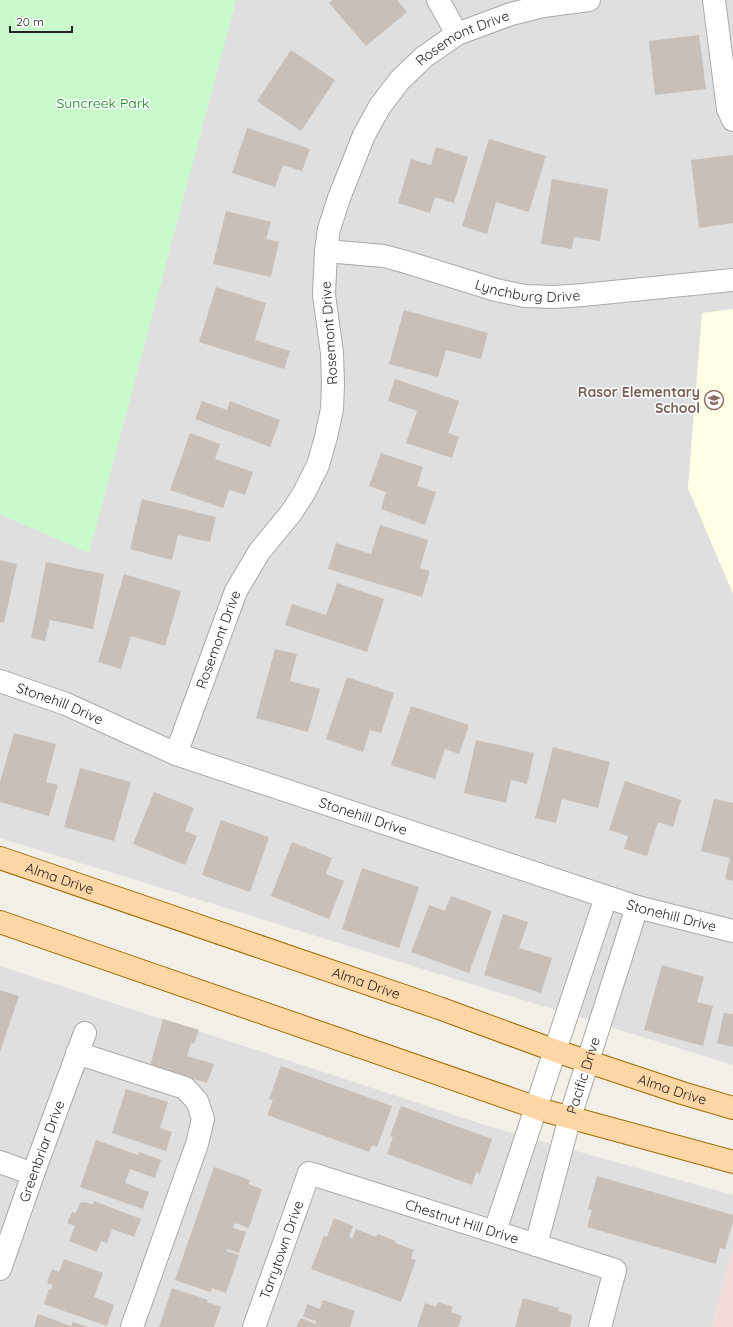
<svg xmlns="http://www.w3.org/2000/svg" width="733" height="1327" viewBox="0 0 733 1327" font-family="Quicksand,sans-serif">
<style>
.residential{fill:#e0dfdf}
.commercial{fill:#f2dad9}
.education{fill:#ffffe5}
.park{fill:#c8facc}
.building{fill:#c7bfb8}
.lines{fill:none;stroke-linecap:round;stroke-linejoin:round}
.minor-casing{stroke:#a9a9a9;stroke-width:24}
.major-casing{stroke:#a06b00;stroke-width:24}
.minor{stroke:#fff;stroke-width:22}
.major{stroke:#fcd6a4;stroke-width:22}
.labels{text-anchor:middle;stroke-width:3;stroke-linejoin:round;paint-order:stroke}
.street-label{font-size:14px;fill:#222;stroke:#fff}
.park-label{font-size:14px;fill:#0c8416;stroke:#fff}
.education-label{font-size:14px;font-weight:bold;fill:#785e54;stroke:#fff;text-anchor:end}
</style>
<rect width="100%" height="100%" fill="#f2efe9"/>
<path class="residential" d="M236,0H733V1065L0,838V514L89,553Z
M0,966L488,1126L733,1195V1247L712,1327H0Z"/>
<path class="commercial" d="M733,1247V1327H712Z"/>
<path class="education" d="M733,309V594L688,488L702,313Z"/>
<path class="park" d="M0,0H236L89,553L0,514Z"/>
<path class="building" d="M333,0H397L407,12L366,46L329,3Z
M699,35L706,89L655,95L649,41Z
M291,50L335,80L301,131L257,101Z
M247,128L310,149L302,171L283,165L275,187L232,173Z
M489,139L546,156L529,212L496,202L487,234L462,226Z
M436,147L468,157L454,203L435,197L430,213L398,203L411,159L431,165Z
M733,155V223L699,228L691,160Z
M552,179L608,189L600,241L574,237L572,249L541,244Z
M226,211L271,222L266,239L279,242L271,277L213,264Z
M216,287L266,303L255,340L290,351L284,369L199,342Z
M404,310L488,333L481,359L446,350L438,377L389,364Z
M395,379L459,401L448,433L459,437L452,458L406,443L417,411L388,401Z
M202,401L227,410L230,401L280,420L270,447L195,419Z
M190,433L220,444L215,459L253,472L245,495L229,490L223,508L170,490Z
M381,453L423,467L417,486L436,492L425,525L381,509L386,492L369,486Z
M142,499L216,517L210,542L178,535L172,560L130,549Z
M380,525L428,540L420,568L430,571L422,597L328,569L336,543L371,554Z
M0,560L17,564L4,623L0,622Z
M46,562L104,574L93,629L50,620L45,641L31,638Z
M124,574L181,591L165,646L131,636L121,669L98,662Z
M337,583L384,599L367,652L285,625L292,604L326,615Z
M275,649L297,654L290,681L320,689L308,732L256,718Z
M347,677L394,693L381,733L370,730L363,752L326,739Z
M411,706L469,725L459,754L445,749L435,779L391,765Z
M14,733L56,744L46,782L58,785L49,816L0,802V782Z
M476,740L534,753L527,784L511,780L506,803L464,793Z
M553,747L610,762L598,808L562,799L556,823L535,818Z
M80,768L131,782L114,841L64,827Z
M625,781L681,800L673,827L658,822L647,856L624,849L628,836L609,830Z
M154,792L194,808L185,831L197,836L185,865L133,844Z
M714,799L733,803V881L725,879L730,858L701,851Z
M221,820L269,837L250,892L202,875Z
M292,842L332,858L326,874L344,881L329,919L271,896Z
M362,868L419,887L399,948L342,929Z
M451,896L492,911L469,973L411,952L429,905L445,911Z
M503,914L528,922L519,948L552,958L541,993L484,975Z
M662,965L704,977L697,1002L713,1006L703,1046L644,1030Z
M0,990L19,996L0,1052Z
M724,1013L733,1014V1047L717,1043Z
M163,1019L199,1030L194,1044L191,1043L187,1056L214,1064L207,1083L150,1066Z
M281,1066L392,1106L377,1147L372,1145L369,1152L267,1115L273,1100L269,1099Z
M126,1089L168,1102L160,1128L172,1132L166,1151L112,1133Z
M401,1106L492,1139L480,1174L476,1172L472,1185L387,1154L393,1137L390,1136Z
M96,1140L138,1155L139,1152L161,1160L155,1178L130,1169L125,1183L149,1192L143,1209L80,1187Z
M214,1167L250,1180L248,1184L262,1189L249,1228L235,1223L233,1228L246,1232L239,1253L227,1249L226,1251L239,1255L226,1293L212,1288L210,1292L175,1280Z
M597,1176L733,1215V1222L725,1249L720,1248L716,1264L587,1227L592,1210L588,1209Z
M94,1201L141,1219L134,1237L112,1229L107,1243L101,1241L97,1252L69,1241L75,1226L67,1223L72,1212L76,1213L80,1203L86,1202L93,1205Z
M334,1218L353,1226L349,1237L352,1239L356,1229L376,1237L378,1234L396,1241L395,1243L414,1250L411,1258L416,1260L401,1302L311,1269L324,1236L327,1237Z
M64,1259L103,1273L94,1297L114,1305L107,1326L44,1304L49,1289L51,1290L53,1285L47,1283L52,1269L59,1272Z
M172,1288L208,1300L207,1302L221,1307L214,1327H159Z
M523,1298L559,1308L558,1311L572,1315L570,1327H515Z
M323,1300L355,1311L350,1327H296L301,1318L316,1324V1321L303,1317L307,1304L320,1309Z
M438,1302L453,1307L451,1312L462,1316L458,1327H417L425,1303L436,1307Z
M38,1314L71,1326L73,1322L87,1327H34Z"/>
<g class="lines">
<defs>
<g id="minor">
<path d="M438,0L457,34"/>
<path d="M714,0L728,109L733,120"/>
<path id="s1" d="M326,251L384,256L406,262L496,290L525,296L554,297L583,295L733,280"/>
<path id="s2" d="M0,681L66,704L176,754L637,907L733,931"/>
<path id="s3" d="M176,754L236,591L259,552L291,513L304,493L318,465L326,437L332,409L333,384L332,353L324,295L326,251L329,229L339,198L364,135L380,106L400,80L424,57L457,34L511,14L543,6L589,0"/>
<path d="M77,1053L185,1088L197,1101L203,1119L197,1144L132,1327"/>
<path d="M0,1162L33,1174"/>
<path d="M495,1231L606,897"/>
<path id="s4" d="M536,1245L570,1117L637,907"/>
<path id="s5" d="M0,1269L33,1174L85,1033"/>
<path id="s6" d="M254,1327L309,1173L615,1270L600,1327"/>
</g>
<g id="major">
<path id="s7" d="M0,858L439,1008L556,1051L682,1093L733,1108"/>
<path d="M0,922L546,1111L733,1162"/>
</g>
</defs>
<use href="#minor" class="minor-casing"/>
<use href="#major" class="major-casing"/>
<use href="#minor" class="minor"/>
<use href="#major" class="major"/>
</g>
<defs>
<symbol id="school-ring" viewBox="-11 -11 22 22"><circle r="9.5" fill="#fff" stroke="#8d6e63" stroke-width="1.5"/><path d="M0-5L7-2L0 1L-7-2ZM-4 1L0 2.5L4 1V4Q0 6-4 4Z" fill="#8d6e63"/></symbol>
</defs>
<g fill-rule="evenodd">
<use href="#school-ring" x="703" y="389" width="22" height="22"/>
</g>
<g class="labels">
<g class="street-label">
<text dy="5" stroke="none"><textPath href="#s3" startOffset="806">Rosemont Drive</textPath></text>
<text dy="5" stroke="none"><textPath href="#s1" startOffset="207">Lynchburg Drive</textPath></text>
<text transform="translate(329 333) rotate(-94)" y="5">Rosemont Drive</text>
<text dy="5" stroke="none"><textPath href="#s3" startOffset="122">Rosemont Drive</textPath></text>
<text dy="5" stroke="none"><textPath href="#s2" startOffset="64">Stonehill Drive</textPath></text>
<text dy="5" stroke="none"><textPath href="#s2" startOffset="388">Stonehill Drive</textPath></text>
<text dy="5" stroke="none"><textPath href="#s7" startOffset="63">Alma Drive</textPath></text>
<text dy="5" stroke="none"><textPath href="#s2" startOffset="712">Stonehill Drive</textPath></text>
<text dy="5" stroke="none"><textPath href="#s7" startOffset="387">Alma Drive</textPath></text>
<text dy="5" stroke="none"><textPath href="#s4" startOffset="176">Pacific Drive</textPath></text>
<text dy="5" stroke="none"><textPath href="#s7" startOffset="711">Alma Drive</textPath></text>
<text dy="5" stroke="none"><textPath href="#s5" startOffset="125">Greenbriar Drive</textPath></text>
<text dy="5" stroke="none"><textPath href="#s6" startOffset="324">Chestnut Hill Drive</textPath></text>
<text dy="5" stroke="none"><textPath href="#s6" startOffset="82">Tarrytown Drive</textPath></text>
</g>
<g class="park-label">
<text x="103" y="108">Suncreek Park</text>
</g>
<g class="education-label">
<text x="700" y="397">Rasor Elementary<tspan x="700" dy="16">School</tspan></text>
</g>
</g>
<path d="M10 26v6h62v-6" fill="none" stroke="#222222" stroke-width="2"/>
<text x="16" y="26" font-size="12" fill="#222222" stroke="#ffffff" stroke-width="3" paint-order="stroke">20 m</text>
</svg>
